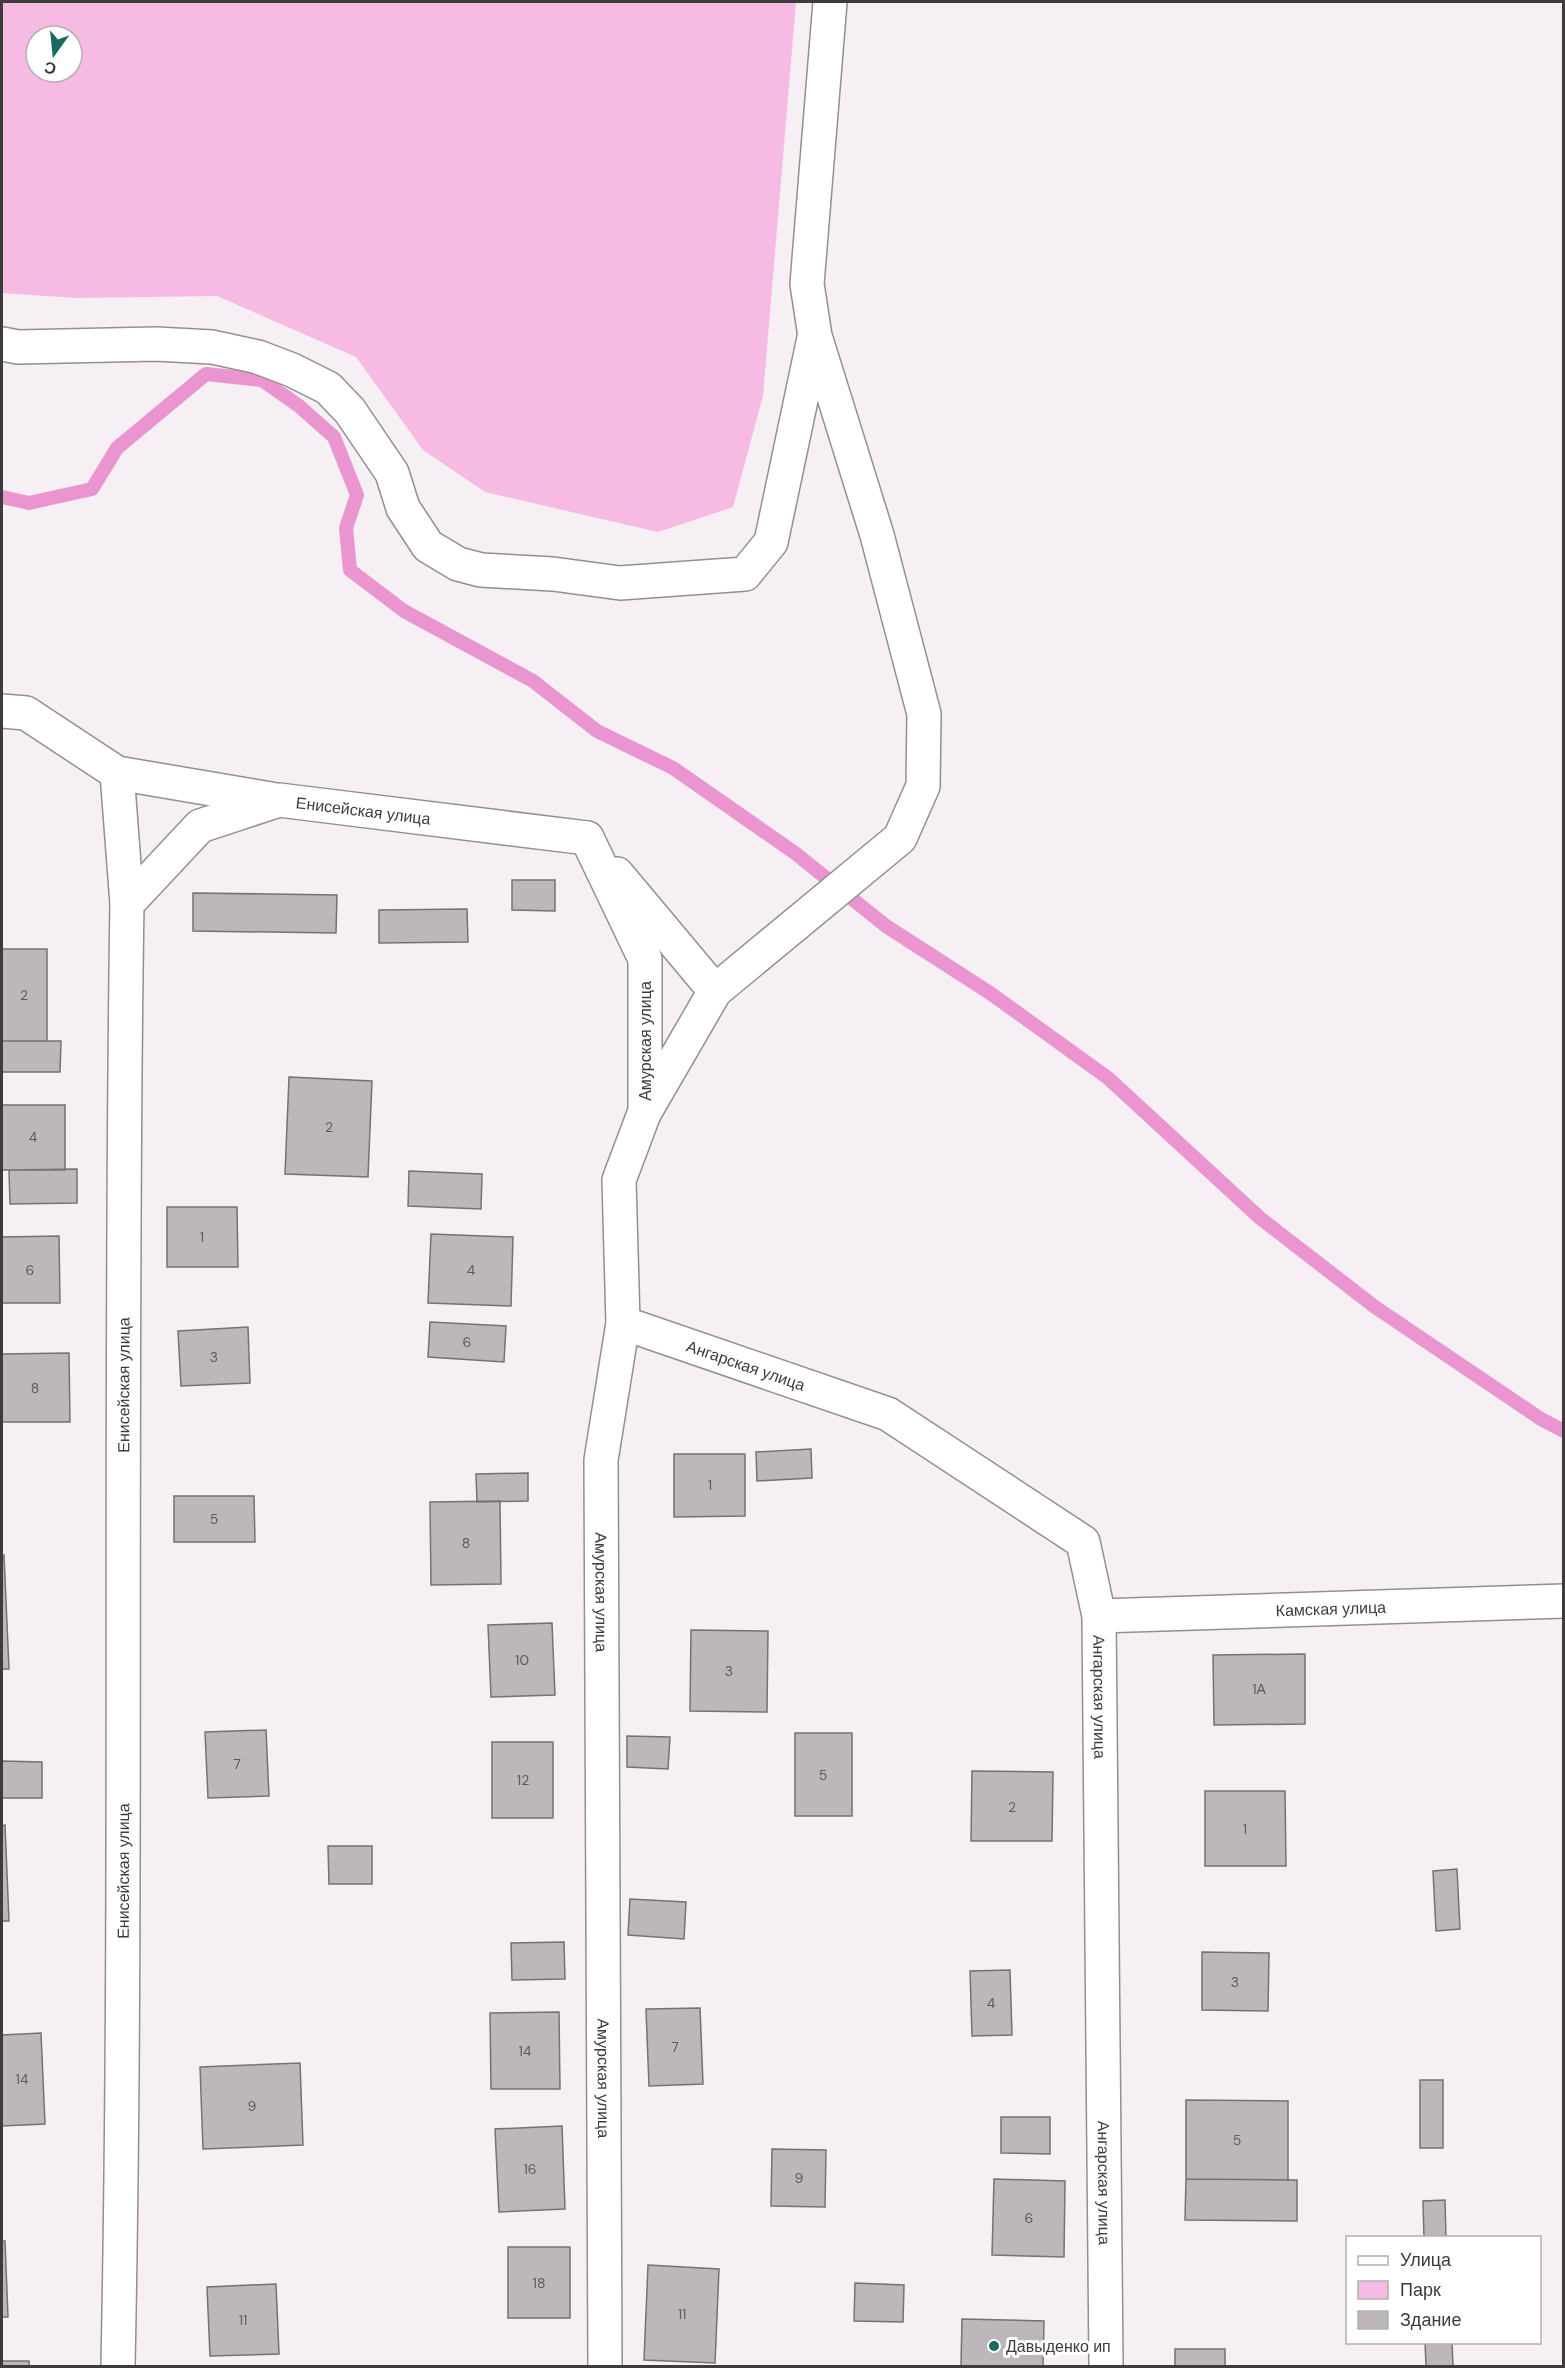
<svg xmlns="http://www.w3.org/2000/svg" width="1565" height="2368" viewBox="0 0 1565 2368" font-family="'DM Sans',sans-serif">
<style>
.green{fill:#f7bae3;fill-rule:evenodd}
.lines{fill:none;stroke-linecap:round;stroke-linejoin:round}
.stream{stroke:#ea94d0;stroke-width:14}
.building{fill:#bdb6ba;stroke:#777074;stroke-width:1.5}
.minor-casing{stroke:#948e92;stroke-width:36}
.minor{stroke:#fff;stroke-width:33}
.poi-dot{fill:#1b6762;stroke:#fff;stroke-width:2}
.labels{text-anchor:middle;stroke-width:6;stroke-linejoin:round;paint-order:stroke}
.number-label{font-size:14px;fill:#5e5a5c}
.street-label{font-size:16px;fill:#3e3b3c;stroke:#fff}
.poi-label{font-size:16px;fill:#3e3b3c;stroke:#fff;text-anchor:start}
</style>
<rect width="100%" height="100%" fill="#f6eff4"/>
<path class="green" d="M2,2H796L763,396L733,507L658,532L485,492L423,450L356,357L217,296L76,298L2,293ZM36,36H72V72H36Z"/>
<g class="lines">
<path class="stream" d="M2,497L29,503L92,489L117,448L206,374L262,380L299,406L334,437L357,495L346,528L350,570L404,611L533,681L597,731L673,768L795,853L886,926L990,993L1108,1078L1260,1218L1375,1307L1541,1419L1564,1431"/>
</g>
<path class="building" d="M512,880H555V911L512,910Z
M193,893L337,895L336,933L193,931Z
M467,909L468,942L379,943V910Z
M2,949H47V1041H2Z
M2,1041H61L60,1072H2Z
M289,1077L372,1081L368,1177L285,1174Z
M2,1105H65V1170H2Z
M77,1169V1203L10,1204L9,1170Z
M409,1171L482,1174L481,1209L408,1206Z
M167,1207H237L238,1267H167Z
M431,1234L513,1237L511,1306L428,1303Z
M59,1236L60,1303H2V1237Z
M430,1322L506,1326L504,1362L428,1357Z
M248,1327L250,1383L181,1386L178,1331Z
M69,1353L70,1422H2V1354Z
M811,1449L812,1478L757,1481L756,1452Z
M674,1454H745V1516L674,1517Z
M528,1473V1501L477,1502L476,1474Z
M174,1496H254L255,1542H174Z
M500,1501L501,1584L431,1585L430,1502Z
M2,1555H4L9,1669H2Z
M552,1623L555,1695L491,1697L488,1625Z
M691,1630L768,1631L767,1712L690,1711Z
M1305,1654V1724L1214,1725L1213,1655Z
M266,1730L269,1796L208,1798L205,1732Z
M795,1733H852V1816H795Z
M627,1736L670,1737L668,1769L627,1767Z
M492,1742H553V1818H492Z
M2,1761L42,1762V1798H2Z
M972,1771L1053,1772L1052,1841H971Z
M1205,1791H1285L1286,1866H1205Z
M5,1825L9,1921H2V1826Z
M328,1846H372V1884H329Z
M1457,1869L1460,1929L1436,1931L1433,1871Z
M630,1899L686,1902L684,1939L628,1935Z
M564,1942L565,1979L512,1980L511,1943Z
M1202,1952L1269,1953L1268,2011L1202,2010Z
M1010,1970L1012,2035L972,2036L970,1971Z
M700,2008L703,2084L649,2086L646,2009Z
M559,2012L560,2089H491L490,2013Z
M41,2033L45,2124L2,2126V2035Z
M300,2063L303,2145L203,2149L200,2067Z
M1420,2080H1443V2148H1420Z
M1186,2100L1288,2101V2180L1186,2179Z
M1001,2117H1050V2154L1001,2153Z
M562,2126L565,2209L499,2212L495,2129Z
M772,2149L826,2150L825,2207L771,2206Z
M994,2179L1065,2181L1064,2257L992,2255Z
M1186,2179L1297,2180V2221L1185,2220Z
M1445,2200L1446,2238H1424L1423,2201Z
M2,2241H5L8,2317H2Z
M508,2247H570V2318H508Z
M648,2265L719,2269L715,2363L644,2360Z
M855,2283L904,2285L903,2322L854,2321Z
M276,2284L279,2354L210,2356L207,2287Z
M962,2319L1044,2321L1043,2366H961Z
M1425,2342H1452L1453,2366H1426Z
M1175,2349H1225V2366H1175Z
M2,2361H29V2366H2Z"/>
<g class="lines">
<defs>
<g id="minor">
<path d="M2,344L18,347L156,344L212,347L258,357L292,370L328,388L350,411L392,473L403,508L428,546L458,564L481,570L553,574L620,583L745,574L771,542L814,338"/>
<path d="M2,711L26,713L117,773L127,904"/>
<path d="M117,773L271,799"/>
<path id="s1" d="M587,838L645,959V1111L619,1180L623,1323L601,1460L605,2366"/>
<path d="M617,874L715,991"/>
<path d="M646,1110L715,991L900,838L923,786L924,714L877,535L815,336L807,284L830,2"/>
<path id="s2" d="M623,1323L888,1414L1083,1542L1099,1616L1106,2366"/>
<path id="s3" d="M1099,1616L1564,1601"/>
<path id="s4" d="M118,2366C128,1879 119,1391 127,904L200,826L279,800L587,838"/>
</g>
</defs>
<use href="#minor" class="minor-casing"/>
<use href="#minor" class="minor"/>
</g>
<circle class="poi-dot" cx="994" cy="2346" r="6"/>
<g class="labels">
<g class="number-label">
<text x="24" y="1000">2</text>
<text x="329" y="1132">2</text>
<text x="33" y="1142">4</text>
<text x="202" y="1242">1</text>
<text x="30" y="1275">6</text>
<text x="471" y="1275">4</text>
<text x="467" y="1347">6</text>
<text x="214" y="1362">3</text>
<text x="35" y="1393">8</text>
<text x="710" y="1490">1</text>
<text x="214" y="1524">5</text>
<text x="466" y="1548">8</text>
<text x="522" y="1665">10</text>
<text x="729" y="1676">3</text>
<text x="1259" y="1694">1А</text>
<text x="237" y="1769">7</text>
<text x="823" y="1780">5</text>
<text x="523" y="1785">12</text>
<text x="1012" y="1812">2</text>
<text x="1245" y="1834">1</text>
<text x="1235" y="1987">3</text>
<text x="991" y="2008">4</text>
<text x="675" y="2052">7</text>
<text x="525" y="2056">14</text>
<text x="22" y="2084">14</text>
<text x="252" y="2111">9</text>
<text x="1237" y="2145">5</text>
<text x="530" y="2174">16</text>
<text x="799" y="2183">9</text>
<text x="1029" y="2223">6</text>
<text x="539" y="2288">18</text>
<text x="682" y="2319">11</text>
<text x="243" y="2325">11</text>
</g>
<g class="street-label">
<text dy="6" stroke="none"><textPath href="#s4" startOffset="1737">Енисейская улица</textPath></text>
<text transform="translate(645 1041) rotate(-90)" y="6">Амурская улица</text>
<text dy="6" stroke="none"><textPath href="#s2" startOffset="130">Ангарская улица</textPath></text>
<text dy="6" stroke="none"><textPath href="#s4" startOffset="981">Енисейская улица</textPath></text>
<text dy="6" stroke="none"><textPath href="#s1" startOffset="774">Амурская улица</textPath></text>
<text dy="6" stroke="none"><textPath href="#s3" startOffset="232">Камская улица</textPath></text>
<text dy="6" stroke="none"><textPath href="#s2" startOffset="670">Ангарская улица</textPath></text>
<text dy="6" stroke="none"><textPath href="#s4" startOffset="495">Енисейская улица</textPath></text>
<text dy="6" stroke="none"><textPath href="#s1" startOffset="1260">Амурская улица</textPath></text>
<text dy="6" stroke="none"><textPath href="#s2" startOffset="1156">Ангарская улица</textPath></text>
</g>
<g class="poi-label">
<text x="1006" y="2352">Давыденко ип</text>
</g>
</g>
<rect width="1565" height="2368" fill="none" stroke="#3e3b3c" stroke-width="6"/>
<rect x="1346" y="2236" width="195" height="108" fill="#ffffff" stroke="#b2b1b1" stroke-width="1.5"/>
<rect x="1358" y="2256" width="30" height="9" fill="#ffffff" stroke="#b2b1b1" stroke-width="1.5"/>
<text x="1400" y="2266" font-size="18" fill="#3e3b3c">Улица</text>
<rect x="1358" y="2281" width="30" height="18" fill="#f7bae3" stroke="#b2b1b1" stroke-width="1.5"/>
<text x="1400" y="2296" font-size="18" fill="#3e3b3c">Парк</text>
<rect x="1358" y="2311" width="30" height="18" fill="#bdb6ba" stroke="#b2b1b1" stroke-width="1.5"/>
<text x="1400" y="2326" font-size="18" fill="#3e3b3c">Здание</text>
<g transform="translate(54 54) rotate(195)"><circle r="28" fill="#ffffff" stroke="#b2b1b1" stroke-width="1.5"/>
<path d="M0-4.5L10 22L0 15L-10 22Z" fill="#1b6762"/>
<text y="-9" font-size="16" font-weight="bold" text-anchor="middle" fill="#3e3b3c">С</text>
</g>
</svg>
